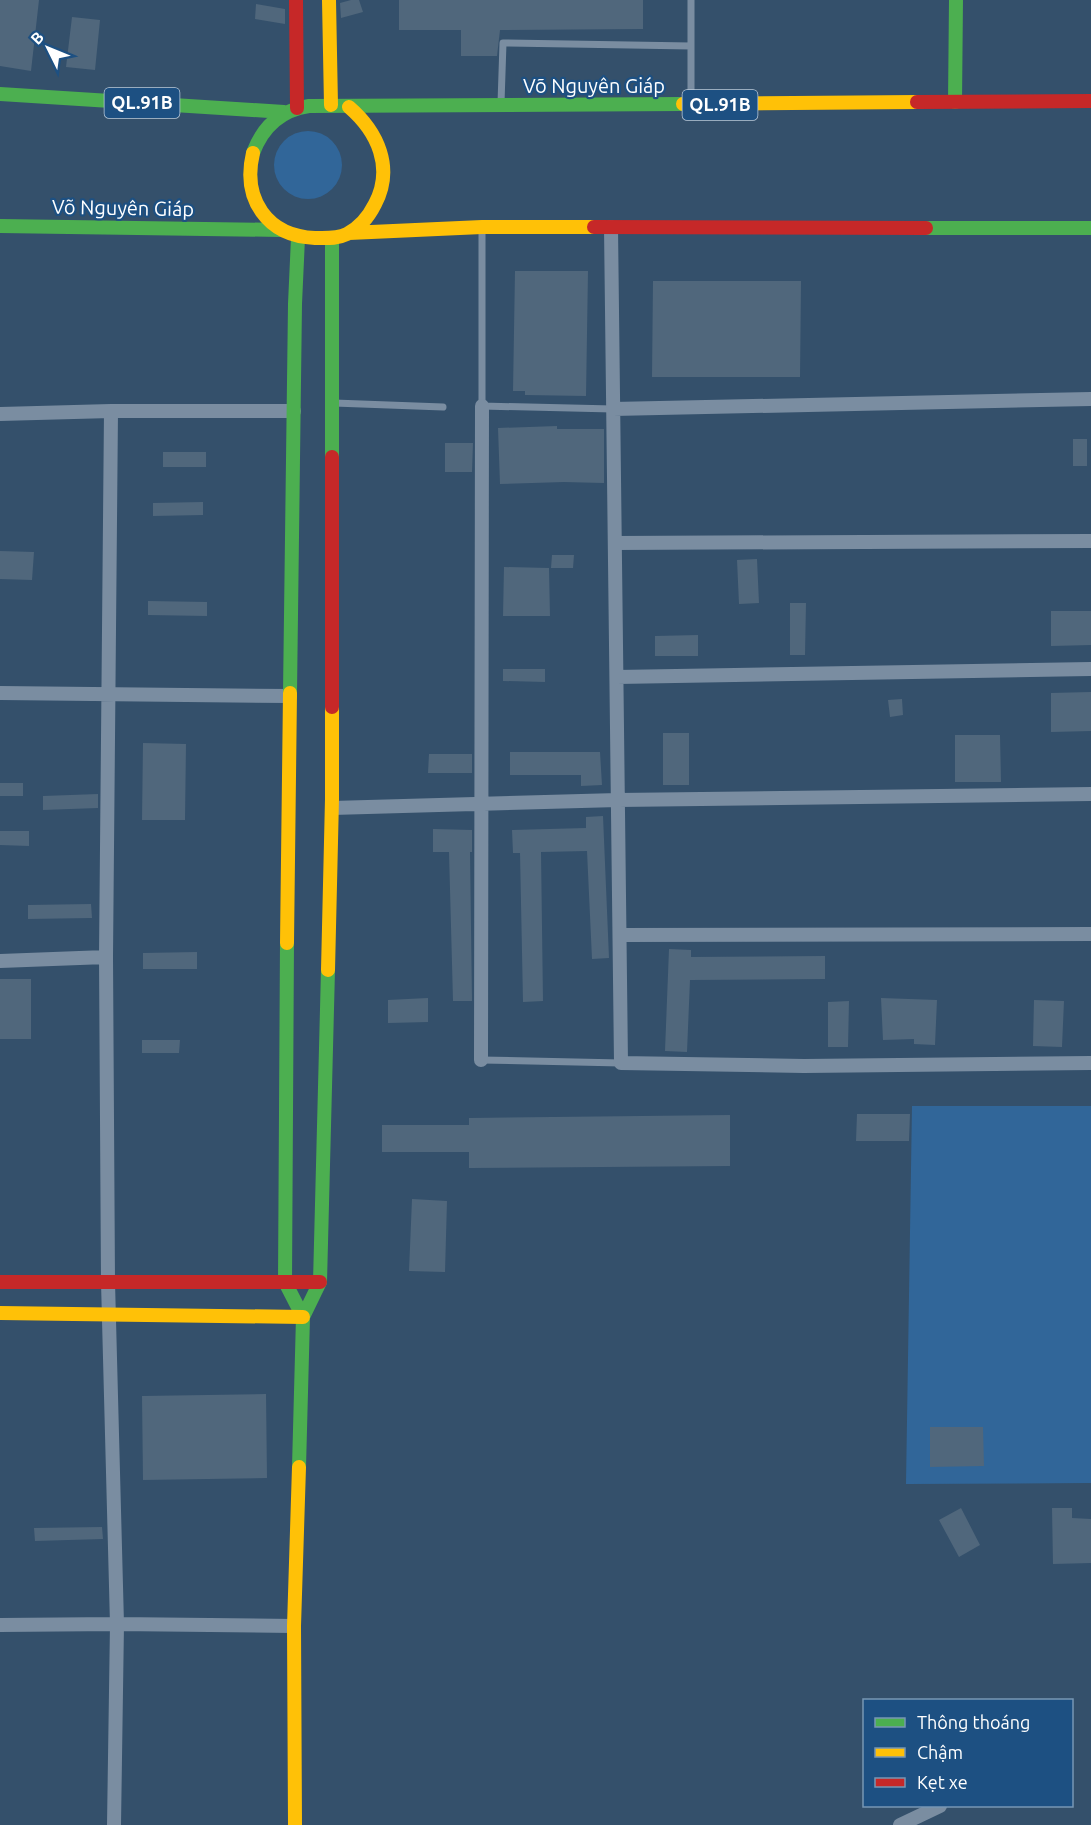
<svg xmlns="http://www.w3.org/2000/svg" width="1091" height="1825" viewBox="0 0 1091 1825" font-family="Ubuntu,sans-serif">
<style>
.green{fill:#316699}
.building{fill:#50677c}
.lines{fill:none;stroke-linecap:round;stroke-linejoin:round}
.lane{stroke:#7a8da1;stroke-width:7}
.street{stroke:#7a8da1;stroke-width:14}
.fast{stroke:#4caf50;stroke-width:14}
.slow{stroke:#ffc107;stroke-width:14}
.jam{stroke:#c62828;stroke-width:14}
.labels{text-anchor:middle;stroke-width:4.5;stroke-linejoin:round;paint-order:stroke}
.shield{fill:#1d5082;stroke:#bbcada;stroke-width:1.5}
.shield-label{font-size:18px;font-weight:bold;fill:#fff}
.street-label{font-size:20px;fill:#fff;stroke:#1d5082}
</style>
<rect width="100%" height="100%" fill="#34506b"/>
<path class="green" d="M274 165a34 34 0 1 1 68 0a34 34 0 1 1-68 0Z
M912,1106H1091V1483L906,1484Z"/>
<path class="building" d="M0,0H39L31,71L0,66Z
M351,0H359L363,12L341,18L340,3Z
M399,0H643V29L500,30L497,56H461V30H399Z
M256,4L285,9V24L255,19Z
M72,17L100,20L95,70L66,67Z
M515,271H588L586,396L525,395V391H513Z
M653,281H801L800,377H652Z
M557,426V429H604V483L564,482L500,484L498,428Z
M1073,439H1087V466H1073Z
M445,443H473L472,472H445Z
M163,452H206V467H163Z
M203,502V515L153,516V503Z
M0,551L34,552L32,580L0,579Z
M552,555H574L573,568H551Z
M757,559L759,603L739,604L737,560Z
M504,567L549,568L550,616H503Z
M148,601L207,602V616L148,615Z
M790,603H806L805,655H790Z
M1051,611H1091V645L1051,646Z
M698,635V656H655V636Z
M503,669H545V682L503,681Z
M1091,692V731L1051,732V693Z
M902,699L903,715L890,717L888,700Z
M663,733H689V785H663Z
M955,735H1000L1001,782H955Z
M143,743L186,744L185,820H142Z
M510,752H600L602,785L581,786V775H510Z
M429,754H472V773H428Z
M0,783H23V796H0Z
M98,794V808L43,810V796Z
M603,816L609,958L592,959L587,851L541,852L543,1001L523,1002L520,853H513L512,830L586,828V817Z
M433,829L472,830V852H470L472,1001H453L449,852H433Z
M0,831H29V846L0,845Z
M91,904L92,918L28,919V905Z
M669,949L691,950V957L825,956V979L690,980L687,1052L665,1051Z
M197,952V969H143V953Z
M0,979H31V1039H0Z
M428,998V1022L388,1023V1000Z
M881,998L937,1000L935,1045L914,1044V1039L883,1040Z
M1034,1000L1064,1001L1062,1047L1033,1046Z
M849,1001L848,1047H828V1002Z
M142,1040H180L179,1053H142Z
M857,1114H910L909,1141H856Z
M730,1115V1166L469,1168V1152H382V1125H469V1118Z
M412,1199L447,1201L445,1272L409,1271Z
M266,1394L267,1478L143,1480L142,1396Z
M930,1427H983L984,1466L930,1467Z
M961,1508L980,1545L959,1557L939,1520Z
M1052,1508H1072V1518L1091,1519V1563L1053,1564Z
M102,1527L103,1539L35,1541L34,1528Z"/>
<g class="lines">
<path class="lane" d="M691,0V99
M501,103L503,43L691,46
M482,233V406L613,409
M334,403L443,407
M481,1060L621,1063"/>
<path class="street" d="M611,227L621,1063L804,1066L1091,1063
M613,409L1091,399
M111,411L106,957L108,1282L117,1624L114,1825
M0,414L111,411H294
M615,543L1091,541
M617,677L1091,669
M0,693L290,696
M332,808L618,800L1091,794
M620,935L1091,934
M0,961L106,957
M481,1060L482,406
M0,1625L117,1624L294,1626
M900,1825L940,1806"/>
<path class="fast" d="M0,94L284,112
M955,102L956,0
M253,153C263,126 281,110 309,106L683,104
M0,226L281,230
M926,228H1091
M332,239V457
M290,693L295,304L298,238
M287,943L285,1282L303,1317
M299,1467L303,1317L320,1282L328,970"/>
<path class="slow" d="M329,0L331,105
M683,104L917,102
M253,153C242,199 267,236 315,238C326,238 337,239 347,234C359,228 369,216 375,204C394,168 378,132 349,107
M349,233L482,227H594
M287,943L290,693
M328,970L332,799V707
M0,1313L303,1317
M295,1825L294,1626L299,1467"/>
<path class="jam" d="M296,0L297,108
M917,102L1091,101
M594,227L926,228
M332,457V707
M0,1282H320"/>
</g>
<g class="labels">
<g class="shield">
<rect x="104.5" y="88" width="75" height="30" rx="4.5"/>
<rect x="682.5" y="90" width="75" height="30" rx="4.5"/>
</g>
<g class="shield-label">
<text x="142" y="109">QL.91B</text>
<text x="720" y="111">QL.91B</text>
</g>
<g class="street-label">
<text x="594" y="93">Võ Nguyên Giáp</text>
<text transform="translate(123 208) rotate(1)" y="7">Võ Nguyên Giáp</text>
</g>
</g>
<rect x="863" y="1699" width="210" height="108" fill="#1d5082" stroke="#7796b4" stroke-width="1.5"/>
<rect x="875" y="1718" width="30" height="9" fill="#4caf50" stroke="#7796b4" stroke-width="1.5"/>
<text x="917" y="1729" font-size="18" fill="#ffffff">Thông thoáng</text>
<rect x="875" y="1748" width="30" height="9" fill="#ffc107" stroke="#7796b4" stroke-width="1.5"/>
<text x="917" y="1759" font-size="18" fill="#ffffff">Chậm</text>
<rect x="875" y="1778" width="30" height="9" fill="#c62828" stroke="#7796b4" stroke-width="1.5"/>
<text x="917" y="1789" font-size="18" fill="#ffffff">Kẹt xe</text>
<g transform="translate(48 48) rotate(313)" stroke="#1d5082" stroke-width="4.5" paint-order="stroke">
<path d="M0-4.5L10 22L0 15L-10 22Z" fill="#ffffff"/>
<text y="-9" font-size="16" font-weight="bold" text-anchor="middle" fill="#ffffff">B</text>
</g>
</svg>
